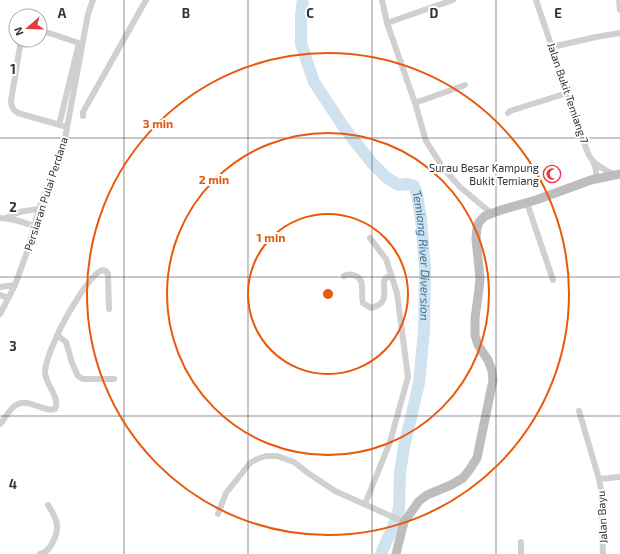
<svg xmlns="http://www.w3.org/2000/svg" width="620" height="554" viewBox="0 0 620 554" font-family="'Exo 2',sans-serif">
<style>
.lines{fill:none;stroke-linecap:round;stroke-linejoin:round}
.river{stroke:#cfe2ee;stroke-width:12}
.street{stroke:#d0d0d0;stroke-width:6}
.secondary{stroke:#bdbdbd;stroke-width:9}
.grid{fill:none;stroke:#333;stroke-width:1;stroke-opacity:0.55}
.ring{fill:none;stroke:#e8590c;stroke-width:2}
.labels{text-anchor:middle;stroke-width:4;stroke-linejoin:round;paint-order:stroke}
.street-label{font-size:11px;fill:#333;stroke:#fff}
.poi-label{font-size:11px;fill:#333;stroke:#fff;text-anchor:end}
.water-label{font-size:12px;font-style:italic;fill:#3f7597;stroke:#fff}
.grid-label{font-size:13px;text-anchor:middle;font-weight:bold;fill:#333;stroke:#fff;stroke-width:4;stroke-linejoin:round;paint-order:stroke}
.centre{fill:#e8590c;stroke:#fff;stroke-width:2}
.ring-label{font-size:12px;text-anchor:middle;font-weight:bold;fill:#e8590c;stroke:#fff;stroke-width:4;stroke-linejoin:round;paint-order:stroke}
</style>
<rect width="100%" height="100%" fill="#fff"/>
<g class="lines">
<path class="river" id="s1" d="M303,0L301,16V44L314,82L345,129L372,163L386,177L398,185L407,184L414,186L417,194L421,218L425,268L424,331L419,383L404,447L400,473L399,509L393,527L381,554"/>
<path class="street" d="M382,0L387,23L415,103L426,141L443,168L460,187L491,213
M536,0L587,151C592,164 603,169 615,175
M620,0L619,2L620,10
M387,23L453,0
M40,30L79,43L59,125
M21,40L11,101C11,107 13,110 18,113L67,127
M552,47L596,37L620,33
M415,103L465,85
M508,113L510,111L567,93
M83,116V112L146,0
M593,161L596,170V179
M527,203L553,280
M0,218C12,218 23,222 34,226
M6,218C18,211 25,211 39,209
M344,276C347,274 349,274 353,275C367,278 360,293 363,303L371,308C388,304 384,294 384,281L386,278L391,275
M0,287L15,285
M0,295L8,298
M0,314L15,285L26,255L39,209L64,144L88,14L93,0
M57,335L66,342L72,363L78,376L83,379H114
M579,411L599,479L601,490L603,554
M0,424C6,418 8,410 16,405C29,397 43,413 55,409C61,398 44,383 45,371C46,359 52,347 57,336C62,323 90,274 102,270L106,271L108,274L109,309
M599,479L620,477
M365,504L390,442L408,377L397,293L386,259L370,238
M218,514L226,493L250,463L257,459L266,456H277L294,462L308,473L335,491L404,522
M40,554C50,553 58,534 57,525C56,518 52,511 48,505
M521,554V542"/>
<path class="secondary" d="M396,554L404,522L419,501L427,495L451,485L463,478L470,469L477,458L493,380L492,371L488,360L478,345L475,335V318L479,289L480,278L476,239L477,228L479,222L485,216L501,210L536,200L591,180L620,174"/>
</g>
<path class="grid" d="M124,0V554M248,0V554M372,0V554M496,0V554M0,138H620M0,277H620M0,416H620"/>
<g class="ring">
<circle cx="328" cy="294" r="80"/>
<circle cx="328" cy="294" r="161"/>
<circle cx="328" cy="294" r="241"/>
</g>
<defs>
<symbol id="mosque-ring" viewBox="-11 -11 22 22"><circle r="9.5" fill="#fff" stroke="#e63946" stroke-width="1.5"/><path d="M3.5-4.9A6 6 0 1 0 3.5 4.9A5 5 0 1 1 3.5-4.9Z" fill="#e63946"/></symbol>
</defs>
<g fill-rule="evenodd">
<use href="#mosque-ring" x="542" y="164" width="20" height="20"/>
</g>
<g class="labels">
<g class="street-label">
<text transform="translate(568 93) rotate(71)" y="4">Jalan Bukit Temiang 7</text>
<text transform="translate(46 194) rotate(-72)" y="4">Persiaran Pulai Perdana</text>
<text transform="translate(602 517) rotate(-93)" y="4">Jalan Bayu</text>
</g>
<g class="poi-label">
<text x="539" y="172">Surau Besar Kampung<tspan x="539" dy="13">Bukit Temiang</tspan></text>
</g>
<g class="water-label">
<text dy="4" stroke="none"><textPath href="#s1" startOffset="305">Temiang River Diversion</textPath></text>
</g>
</g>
<g class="grid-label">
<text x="62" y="18">A</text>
<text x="186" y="18">B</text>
<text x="310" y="18">C</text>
<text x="434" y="18">D</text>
<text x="558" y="18">E</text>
<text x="13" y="74">1</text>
<text x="13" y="212">2</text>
<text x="13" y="351">3</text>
<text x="13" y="489">4</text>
</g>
<circle cx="328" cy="294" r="6" class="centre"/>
<g class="ring-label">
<text x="158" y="128">3 min</text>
<text x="214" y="184">2 min</text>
<text x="271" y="242">1 min</text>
</g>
<g transform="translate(28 28) rotate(250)"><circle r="19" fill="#ffffff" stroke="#adadad"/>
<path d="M0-3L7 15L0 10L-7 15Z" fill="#e63946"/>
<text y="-6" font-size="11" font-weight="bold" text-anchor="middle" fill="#333333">N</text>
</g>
</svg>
